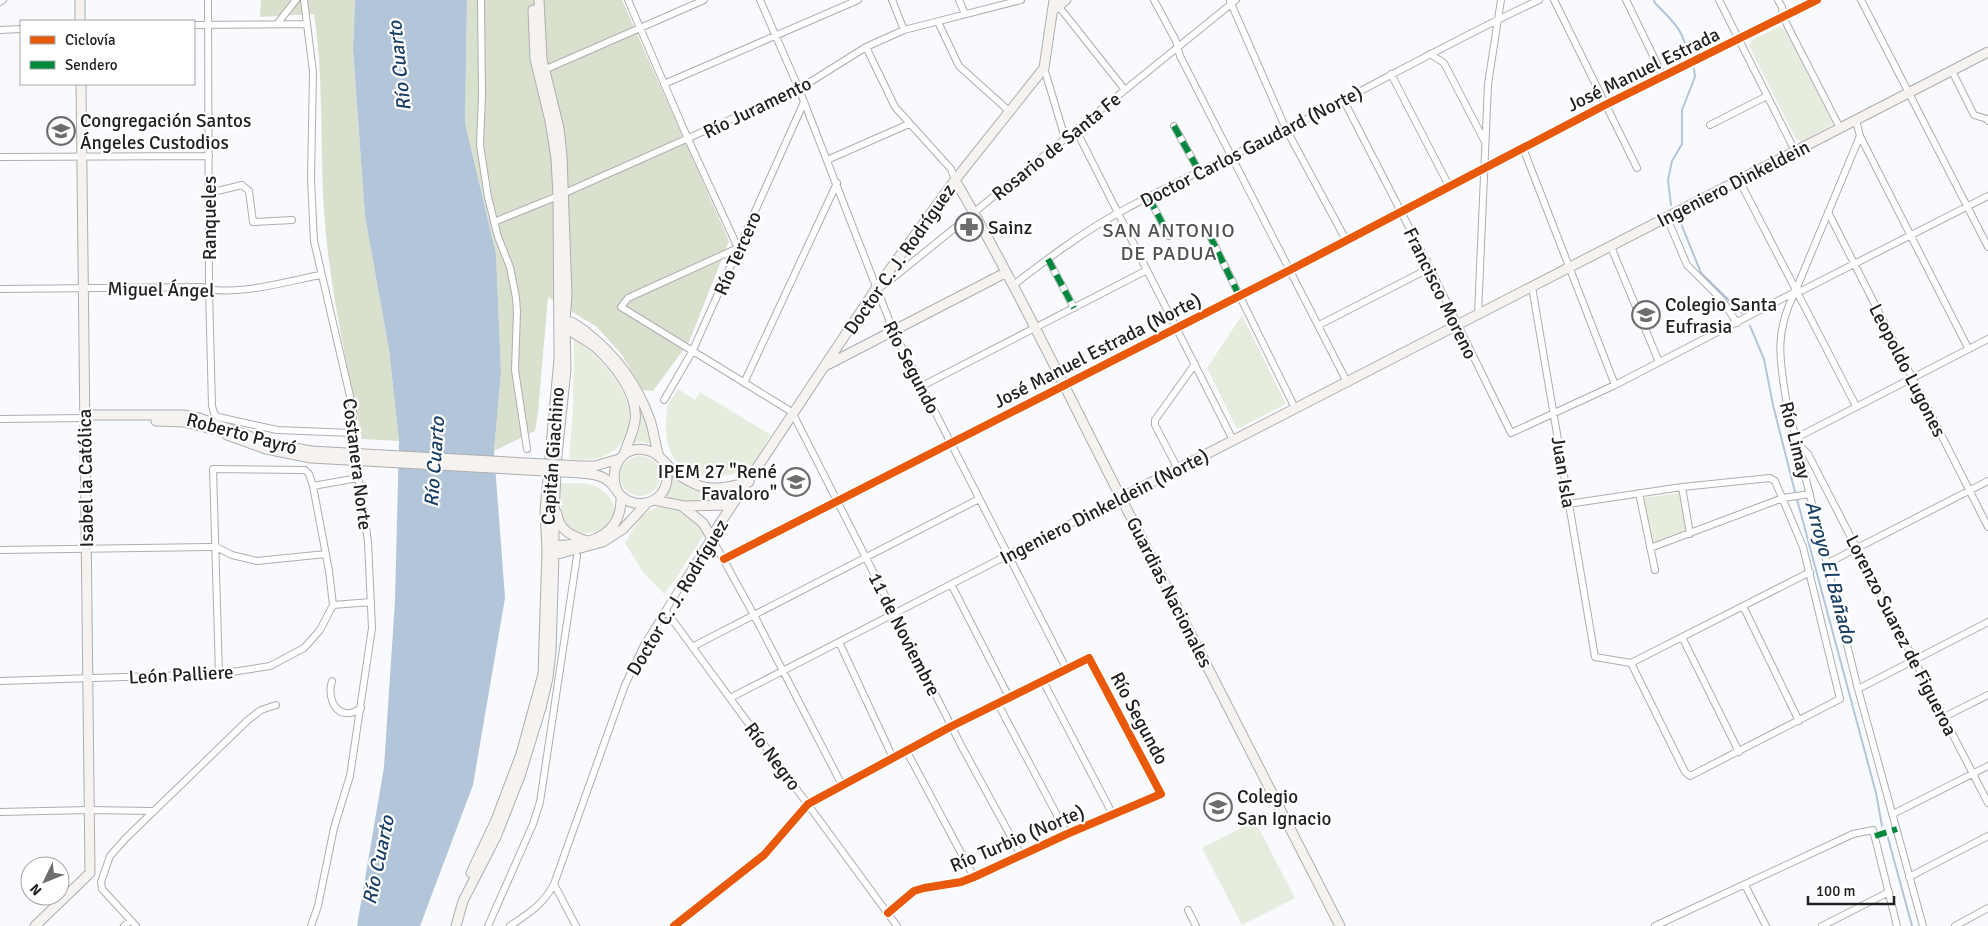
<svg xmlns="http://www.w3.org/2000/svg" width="1988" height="926" viewBox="0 0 1988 926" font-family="Signika,sans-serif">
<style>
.green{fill:#e7edde}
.forest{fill:#d9e0ce}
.water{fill:#b3c5d9}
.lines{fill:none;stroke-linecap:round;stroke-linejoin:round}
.stream{stroke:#b3c5d9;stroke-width:2}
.minor-casing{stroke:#adaeb0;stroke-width:8}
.secondary-casing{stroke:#adaeb0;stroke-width:11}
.minor{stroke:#fefeff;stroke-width:6}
.secondary{stroke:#f5f2ef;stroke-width:9}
.secondary-bridge-casing{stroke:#adaeb0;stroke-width:11;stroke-linecap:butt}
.secondary-bridge{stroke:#f5f2ef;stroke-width:9}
.quiet{stroke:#00873e;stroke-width:6;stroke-dasharray:12 6;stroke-linecap:butt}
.cycleway-casing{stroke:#fff;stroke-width:11}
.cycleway{stroke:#e8590c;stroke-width:8}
.labels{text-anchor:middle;stroke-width:4.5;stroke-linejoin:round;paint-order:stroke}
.street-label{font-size:19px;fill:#212123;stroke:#fff}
.poi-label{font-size:19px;fill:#212123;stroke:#fff;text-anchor:start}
.water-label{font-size:20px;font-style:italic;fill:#1a4066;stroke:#fff}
.neighbourhood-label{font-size:20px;letter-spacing:1px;fill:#515256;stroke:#fff}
</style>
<rect width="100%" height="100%" fill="#f9fafd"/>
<path class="green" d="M1780,26L1785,30L1833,123L1830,126L1801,142L1796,139L1749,46L1752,40Z
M1242,315L1286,404L1237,429L1207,368Z
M574,337C602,358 653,411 619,446C604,461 589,460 569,459L573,409Z
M678,389L695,400L700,392L771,435C766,442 756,462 750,467C741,472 727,476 717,476C684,478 666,460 666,428C666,421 666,412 668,405C671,400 675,394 678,389Z
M637,401L642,406L652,444L641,442L632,443C638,428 641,417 637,401Z
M620 476a20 20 0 1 1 40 0a20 20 0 1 1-40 0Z
M673,475L685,483L740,488L730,502H680L666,499Z
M560,483C571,484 585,482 595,486C601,488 606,493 610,498C629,527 574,548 563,522C559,511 561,495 560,483Z
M1679,493L1687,532L1652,544L1643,498Z
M662,506C684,509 691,517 706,532L677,577L664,594L643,572L625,543C636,525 640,511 662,506Z
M1255,821L1295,898L1242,925L1202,848Z"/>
<path class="forest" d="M261,0H355L353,50L365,216L389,350L399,441L362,439C347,363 329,288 324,211C320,145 324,79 314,14L260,17Z
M467,0H622L729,241L689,342L653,391L643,390L622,355L597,327L548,297L538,412L535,431L494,451L501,372L496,254L465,123Z"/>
<path class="water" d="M355,0H467L465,123L496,254L501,372L494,451L505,598L473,785L420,926H357L384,767L395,601L399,441L389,350L365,216L353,50Z"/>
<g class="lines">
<path class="stream" d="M1654,0L1655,3C1673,22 1684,29 1688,57
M1671,205L1668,180L1672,161L1682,144V110L1695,77L1694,69
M1680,221L1701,273L1742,313
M1750,326L1764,359L1773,405L1795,492L1876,793L1882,826
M1888,838L1912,926"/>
<defs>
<path id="minor" d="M208,0L209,290L212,406L214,413L218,417L277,430L353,433
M304,0L313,72L311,179L314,241L353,409V433L356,470L361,491L368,542L372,628L350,776L334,828L318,906L311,926
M481,0L482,95L480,145L488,197L498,237L510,267L516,298L517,312L515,370L527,449
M628,0L688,139L738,248
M760,0L799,89L893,330L1066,668
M892,0L904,30
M959,0L965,14
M1154,0L1176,41L1180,56L1347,382
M1554,0L1637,168
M1626,0L1663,76
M1719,0L1795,151
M1778,0L1782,7L1783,17L1840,128
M1861,0L1988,247
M1230,1L1286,129L1346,240
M0,2L3,0
M1056,3L1125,90
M938,22L959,66L1009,111
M277,24L296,0
M194,25L306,24
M0,30L21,29
M866,47L895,107L951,169L955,180
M1430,54L1444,63L1484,140
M1044,68L1065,138
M544,70L704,0
M1952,71L1974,115L1987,119L1988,121
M1391,74L1449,186
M664,84L858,0
M1343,99L1430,268L1511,433L1615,385L1795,292L1803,290L1988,196
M1856,120L1860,136L1968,348
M1710,125L1767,96
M1174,126L1199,171
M1076,130L1233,440
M1860,136L1795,292C1775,331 1779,357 1786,399L1858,689L1923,926
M1523,148L1615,385
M0,157L209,156
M827,160L909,124
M1739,180L1856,406
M209,193L242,185L249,191L253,222L292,220
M1149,198L1169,236
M1828,212L1988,527
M1667,218L1687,265L1722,300L1737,323
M494,222L558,196L799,89L866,47L904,30L1021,0
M1210,236L1295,408
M1611,247L1659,362
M738,248L628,298L621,307L792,412L962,747L1021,855
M1048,259L1074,308
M1012,286C1046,260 1080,234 1118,213C1173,183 1230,157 1287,129C1371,87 1453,40 1539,0
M1532,287C1554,411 1574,534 1595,657L1631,663L1810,572
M879,288L888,282L1236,0
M0,289L202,287C230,298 289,281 320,275
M1478,314L1488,84L1501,0
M1319,325L1430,268
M744,383L837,183
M922,386L1147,270
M664,400L692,352L804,102
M0,419L84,418
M1796,438L1988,339
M1798,444L1808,454L1988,803
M1178,469L1155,425V420L1195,364
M313,486L358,478
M1682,487L1690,534
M1639,493L1655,570
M1568,504L1682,487L1770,478L1775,481L1803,547L1840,699L1690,776L1685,772L1631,663
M1650,548L1783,498L1810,494
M0,550L209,547H216L232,555L257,561L326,554
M724,559L1290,270L1605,105L1817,0
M1826,564L1988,481
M951,584L1009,697
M333,605L371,602
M1743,606L1799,721
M666,611L897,926
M1682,637L1739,752
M839,642L893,758
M692,647L979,499
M0,681L219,674L270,666L304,648L320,630L333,605L329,571L313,486L309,474L305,470L213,469L219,674
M332,681C328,693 332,715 350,713C354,713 358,710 361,708
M1043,681L1113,815
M1858,689L1988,622
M730,698L1008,555L1121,498
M997,702L1067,834
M1944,717L1988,695
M906,750L974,877
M0,812L89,810L152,811
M1893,814L1988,766
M1909,877L1988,836
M554,884L576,926
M1745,885L1766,926
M1188,910L1196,926
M124,926L130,921
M136,926L102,889L101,882L110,856L126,838L248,720L261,710L276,705
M488,926L533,824L540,802L577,556
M510,926C529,913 543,905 554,884L625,685L644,645L711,537L754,615L842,785
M674,926L764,855L808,804L952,726L1089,658L1161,794L1067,834L974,877L961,882L924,888L914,891L888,913
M1655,926L1853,834L1873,830L1897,926
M1822,926L1889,892
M1955,926L1988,908"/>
<path id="secondary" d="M80,0V21
M1052,11L1066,0
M955,180C1013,279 1063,384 1115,486C1190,633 1266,779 1340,926
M561,321C570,319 578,326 585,331C615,354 637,383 650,420C654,432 655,444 659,457
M562,325C571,333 584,338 594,346C613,363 639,394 635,421C633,433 628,443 624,454
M825,366L1005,273
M84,418L94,415H183L199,418L268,443L311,451
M156,421L184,422L212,429
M227,435L266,449L311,458
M581,466H595L619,459
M581,473C590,474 600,474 607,480C613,484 616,490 620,495C632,507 652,506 662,493C669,483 668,473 664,463
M617,490C608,470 621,445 646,450C658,452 664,463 673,470C681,477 690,482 700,486C717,491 732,486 749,482
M621,496C622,526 605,539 576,544C564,546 556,543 547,551L554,555L603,542L623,529L647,503
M1121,498L1988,52
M654,500L683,506L732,505
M683,507L703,523L711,537
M557,513C558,530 572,536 587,541
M711,537L875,290L955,180L1044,68L1054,0
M471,873L496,820L521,754L543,674L547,551L545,510L559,359L558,196L556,158L550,121L535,59L533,10
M35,926L90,873L81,84
M456,926L463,901L496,837L520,776L541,708L548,678L551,651L554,555V512L557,455L566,370L565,320L567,296L562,156L559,128L542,59L539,0"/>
</defs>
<use href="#minor" class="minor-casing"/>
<use href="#secondary" class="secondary-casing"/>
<use href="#minor" class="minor"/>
<use href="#secondary" class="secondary"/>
<defs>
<path id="secondary-bridge" d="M311,451L581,466
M311,458L581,473"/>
</defs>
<use href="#secondary-bridge" class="secondary-bridge-casing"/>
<use href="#secondary-bridge" class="secondary-bridge"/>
<path class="quiet" d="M1174,126L1199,171
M1149,198L1169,236
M1210,236L1239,295
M1048,259L1074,308
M1875,836L1897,829"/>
<defs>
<path id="cycleway" d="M724,559L1290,270L1605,105L1817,0
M674,926L764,855L808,804L952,726L1089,658L1161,794L1067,834L974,877L961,882L924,888L914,891L888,913"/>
</defs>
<use href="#cycleway" class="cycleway-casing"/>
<use href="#cycleway" class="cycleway"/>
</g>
<defs>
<symbol id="school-ring" viewBox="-11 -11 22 22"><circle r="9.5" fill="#fff" stroke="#6d6d6f" stroke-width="1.5"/><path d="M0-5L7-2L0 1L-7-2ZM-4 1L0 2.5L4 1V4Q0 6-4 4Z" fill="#6d6d6f"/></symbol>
<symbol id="pharmacy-ring" viewBox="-11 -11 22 22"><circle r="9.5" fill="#fff" stroke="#6d6d6f" stroke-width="1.5"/><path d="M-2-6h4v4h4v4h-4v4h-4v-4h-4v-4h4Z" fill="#6d6d6f"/></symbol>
<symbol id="university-ring" viewBox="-11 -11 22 22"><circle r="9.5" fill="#fff" stroke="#6d6d6f" stroke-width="1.5"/><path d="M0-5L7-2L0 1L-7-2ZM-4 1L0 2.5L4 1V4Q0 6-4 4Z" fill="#6d6d6f"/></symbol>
</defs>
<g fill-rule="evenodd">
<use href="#school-ring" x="45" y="115" width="32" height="32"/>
<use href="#pharmacy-ring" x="953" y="211" width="32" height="32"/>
<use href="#school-ring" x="1630" y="299" width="32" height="32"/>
<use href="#school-ring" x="780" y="466" width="32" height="32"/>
<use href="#university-ring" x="1202" y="791" width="32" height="32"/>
</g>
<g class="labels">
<g class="street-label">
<text transform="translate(1643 69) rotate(-26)" y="7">José Manuel Estrada</text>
<text transform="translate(757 107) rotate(-26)" y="7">Río Juramento</text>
<text transform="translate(1056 146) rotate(-39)" y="7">Rosario de Santa Fe</text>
<text transform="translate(1251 146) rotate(-27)" y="7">Doctor Carlos Gaudard (Norte)</text>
<text transform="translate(1733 183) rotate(-27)" y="7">Ingeniero Dinkeldein</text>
<text transform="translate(209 218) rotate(-90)" y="7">Ranqueles</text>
<text transform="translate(737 253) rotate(-66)" y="7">Río Tercero</text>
<text transform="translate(899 259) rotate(-55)" y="7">Doctor C. J. Rodríguez</text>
<text transform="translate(161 289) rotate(1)" y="7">Miguel Ángel</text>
<text transform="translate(1441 293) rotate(64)" y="7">Francisco Moreno</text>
<text transform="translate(1097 350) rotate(-27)" y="7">José Manuel Estrada (Norte)</text>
<text transform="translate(912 367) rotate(63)" y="7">Río Segundo</text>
<text transform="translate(1908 370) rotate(63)" y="7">Leopoldo Lugones</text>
<text transform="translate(242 433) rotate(15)" y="7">Roberto Payró</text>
<text transform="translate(1796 440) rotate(76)" y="7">Río Limay</text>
<text transform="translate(552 456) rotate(-86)" y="7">Capitán Giachino</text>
<text transform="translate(358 464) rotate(83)" y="7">Costanera Norte</text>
<text transform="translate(1564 472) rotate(81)" y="7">Juan Isla</text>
<text transform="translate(85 478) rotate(-91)" y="7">Isabel la Católica</text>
<text transform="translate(1104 506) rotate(-27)" y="7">Ingeniero Dinkeldein (Norte)</text>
<text transform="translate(1170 592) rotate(63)" y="7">Guardias Nacionales</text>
<text transform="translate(677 597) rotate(-59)" y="7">Doctor C. J. Rodríguez</text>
<text transform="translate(905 634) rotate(63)" y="7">11 de Noviembre</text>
<text transform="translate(1902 635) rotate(63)" y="7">Lorenzo Suarez de Figueroa</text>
<text transform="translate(181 674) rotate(-3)" y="7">León Palliere</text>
<text transform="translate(1140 718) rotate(62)" y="7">Río Segundo</text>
<text transform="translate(773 756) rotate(53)" y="7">Río Negro</text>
<text transform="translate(1017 838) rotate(-23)" y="7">Río Turbio (Norte)</text>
</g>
<g class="poi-label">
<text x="80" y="127">Congregación Santos<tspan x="80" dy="22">Ángeles Custodios</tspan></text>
<text x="988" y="234">Sainz</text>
<text x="1665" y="311">Colegio Santa<tspan x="1665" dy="22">Eufrasia</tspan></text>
<text x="777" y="478" text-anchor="end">IPEM 27 "René<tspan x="777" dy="22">Favaloro"</tspan></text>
<text x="1237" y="803">Colegio<tspan x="1237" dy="22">San Ignacio</tspan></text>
</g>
<g class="water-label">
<text transform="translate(399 66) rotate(-96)" y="7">Río Cuarto</text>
<text transform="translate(434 462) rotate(-86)" y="7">Río Cuarto</text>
<text transform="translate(1831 572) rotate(75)" y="7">Arroyo El Bañado</text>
<text transform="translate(378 860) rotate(-78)" y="7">Río Cuarto</text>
</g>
<g class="neighbourhood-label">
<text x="1169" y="237">SAN ANTONIO<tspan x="1169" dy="23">DE PADUA</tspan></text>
</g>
</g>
<rect x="20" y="20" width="175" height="65" fill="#ffffff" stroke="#a6a6a7"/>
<rect x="30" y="36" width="25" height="8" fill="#e8590c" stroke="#a6a6a7"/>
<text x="65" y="45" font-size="15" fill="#212123">Ciclovía</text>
<rect x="30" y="61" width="25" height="8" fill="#00873e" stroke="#a6a6a7"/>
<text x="65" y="70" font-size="15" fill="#212123">Sendero</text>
<g transform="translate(45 881) rotate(227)"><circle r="24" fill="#ffffff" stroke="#a6a6a7"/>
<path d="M0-4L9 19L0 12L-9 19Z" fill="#6d6d6f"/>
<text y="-8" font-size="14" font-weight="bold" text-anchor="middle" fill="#212123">N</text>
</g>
<path d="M1808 896v8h86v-8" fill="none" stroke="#212123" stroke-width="2.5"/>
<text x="1816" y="896" font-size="15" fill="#212123" stroke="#ffffff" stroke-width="4" paint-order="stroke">100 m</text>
</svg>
